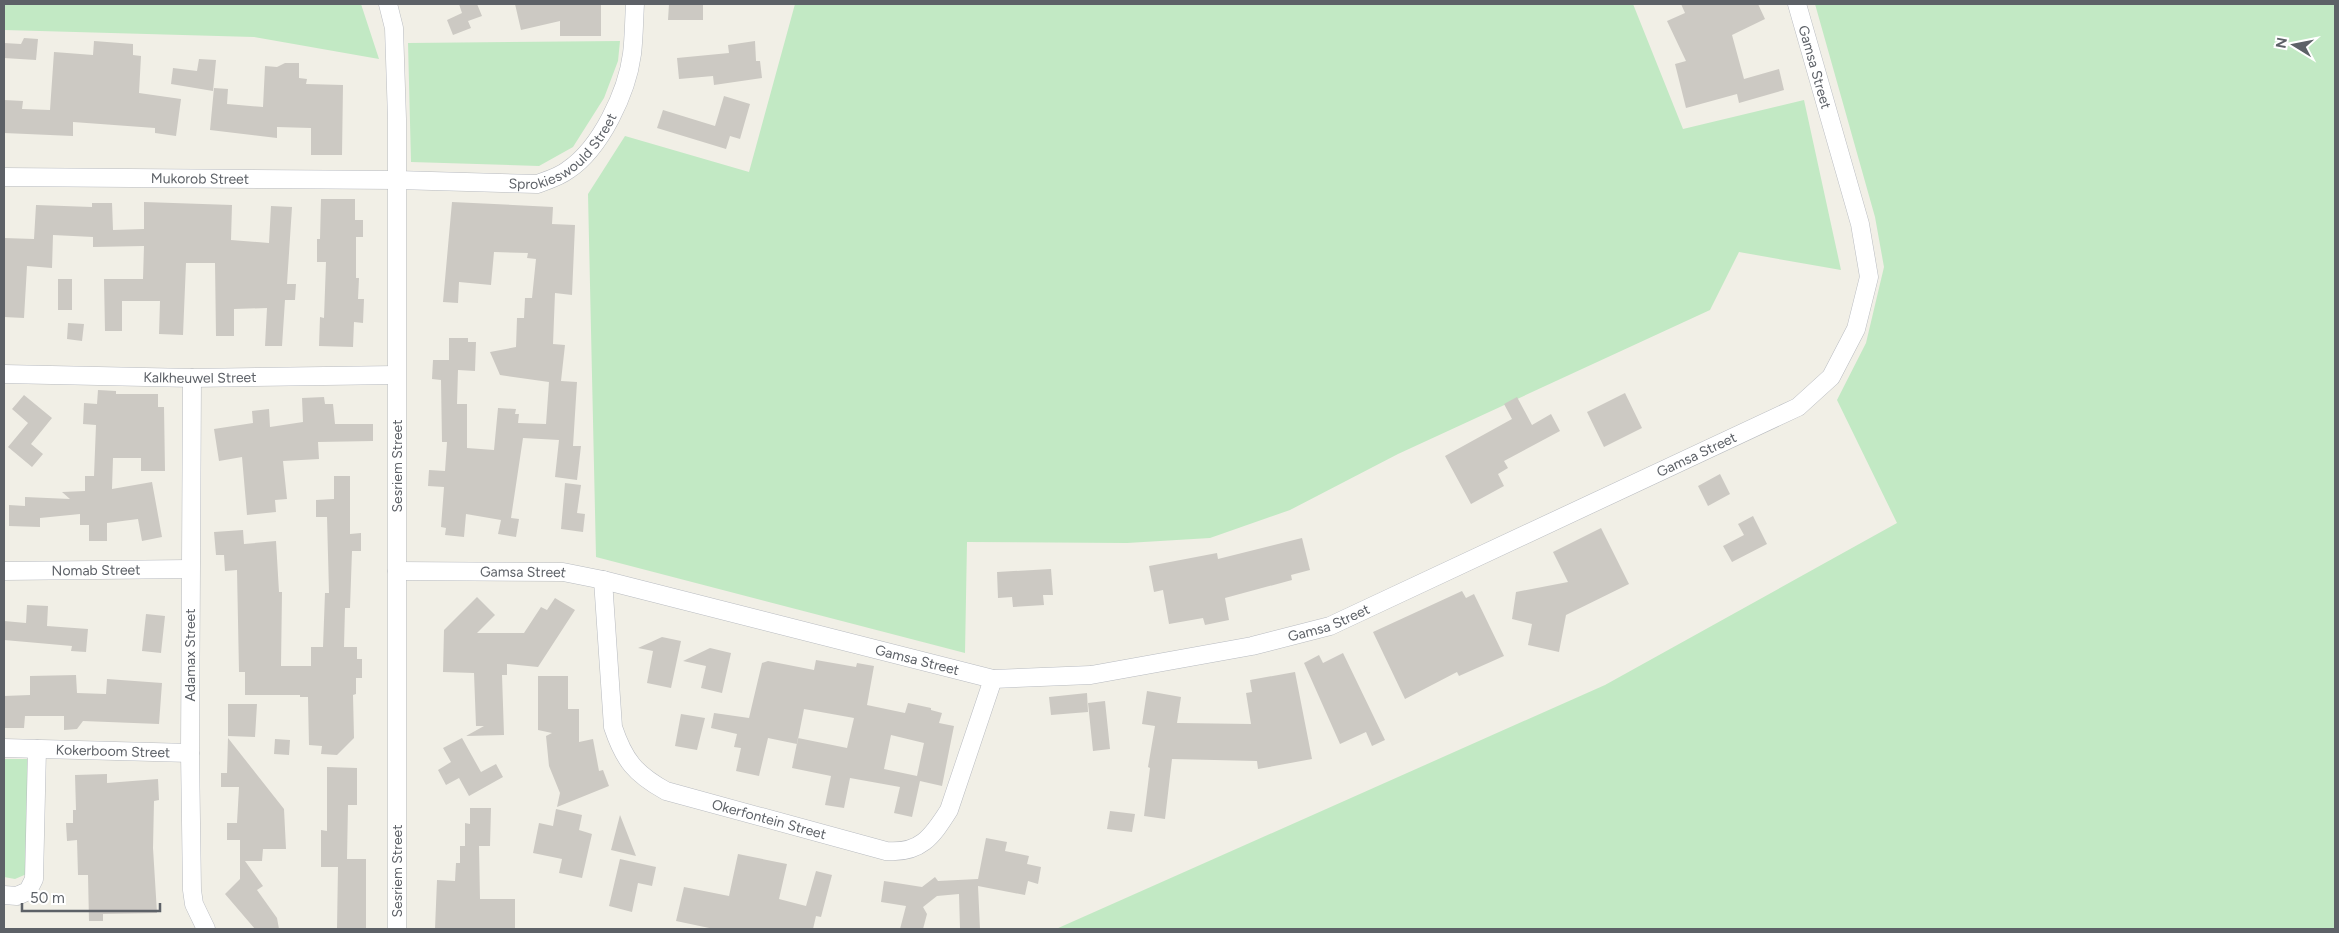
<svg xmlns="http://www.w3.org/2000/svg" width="2339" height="933" viewBox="0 0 2339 933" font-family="Figtree,sans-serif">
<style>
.green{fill:#c2e9c4}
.building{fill:#ccc9c3;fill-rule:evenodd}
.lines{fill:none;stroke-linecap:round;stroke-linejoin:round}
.minor-casing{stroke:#b8bbc0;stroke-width:19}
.minor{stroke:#fff;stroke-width:18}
.labels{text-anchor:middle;stroke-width:4.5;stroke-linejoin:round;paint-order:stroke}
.street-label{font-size:14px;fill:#5d6167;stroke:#fff}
</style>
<rect width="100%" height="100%" fill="#f1efe6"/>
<path class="green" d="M4,4H361L379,59L254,37L4,30Z
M795,4H1633L1683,129L1804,100L1841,270L1739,252L1710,310L1398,454L1290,510L1210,538L1127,543L967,542L965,653L596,557L588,194L625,136L749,172Z
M1815,4H2335V929H1056L1605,685L1897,523L1837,400L1866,343L1884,267L1875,217Z
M620,41L618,61L604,98L573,147L539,166L411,162L408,43Z
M4,759H31L29,873L15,879L4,877Z"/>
<path class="building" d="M459,4H477L482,16L468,21L471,28L453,35L447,20L462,13Z
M515,4H601V36H560V21L521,30Z
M669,4H703V20H668Z
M1681,4H1758L1765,19L1732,35L1744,79L1779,69L1784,90L1739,103L1737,94L1686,108L1675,64L1686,61L1667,21L1685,13Z
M24,38L38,39L36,60L4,58V43L21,44Z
M94,41L133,44V55L141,56L139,93L181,99L176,136L155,133V128L73,122V136L4,133V100L23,101L22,109L50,110L54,52L93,55Z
M755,41L756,61H760L762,78L714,85L713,76L679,79L677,58L729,53L728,45Z
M199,59L216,60L213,91L171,84L173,68L197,71Z
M285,63H299V78L307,79L306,84L343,85L342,155H311V128L277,127V138L210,130L214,88L228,89L227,104L263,107L265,66L277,67Z
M724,96L750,104L740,139L730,136L726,149L657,128L663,110L715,126Z
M321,199H355V220H363V237H356V278H359L358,299H364L363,323L354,322L353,347L319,346L320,317L324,318L326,262H317V239H320Z
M144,202L232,205L231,240L269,243L271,206L292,207L287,284H296L295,300H285L282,346H265L267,308L234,309V336H216L215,263H186L183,335L159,334L160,301H122V331H105L104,279H143L144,246L93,247V237L53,235L52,268L27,266L24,318L4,317V238L34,239L36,205L92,207V203H112L113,230L144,229Z
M452,202L553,207L552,224L575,225L572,295L555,293L553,344L565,345L561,381L577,382L573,446H581L577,480L555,477L559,440L523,438L511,518L519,519L516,537L498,534L501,520L466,514L464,537L445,535L446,528L441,527L444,487L428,486L429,470L445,471L447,442H442L441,380L432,379L433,360H449V338H468V342H476L475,371L458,370L457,404H467V448L494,450L498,408L516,409L515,414H519L518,423L546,424L549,382L500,375L490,352L516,347L517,318H524L525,298H532L536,259L527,258L528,253L494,252L491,285L459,282L458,303L443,302Z
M58,279H72V310H58Z
M68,323L84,324L82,341L67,339Z
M98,390L116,391V394H158V407H164L165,471H141V458H113L112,489L152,482L162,537L142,541L138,519L107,523V541H89V525H80V514L40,518V527L9,526V505L25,506V497L70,499L62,492L85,491V476H94L96,425L83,424L84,403L97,404Z
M1625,393L1642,428L1604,447L1587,412Z
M24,395L52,418L31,444L43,454L32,467L8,447L28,423L12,409Z
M324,397L325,404H333L335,424H373V441L318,442L319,459L283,461L287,499L275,500L276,512L247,515L242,457L219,461L214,429L253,423L252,411L269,409L270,427L303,422L302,398Z
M1517,397L1532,425L1551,414L1560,431L1504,461L1508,468L1498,474L1504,486L1471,504L1445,456L1512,419L1504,404Z
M1720,474L1730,494L1708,506L1698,486Z
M334,476H350V534L361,533V551H352L350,608H345L344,647H357V659H362V678H356V694L353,695L354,738L337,755L321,754L322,746L309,745L308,697H300V695H245V672H239L237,570L225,571L224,555H216L214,532L243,530L244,544L276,541L279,592H282L281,666H311V647H323L325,593H329L327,517H316V500L334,499Z
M565,483L581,485L577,513L585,514L583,532L561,529Z
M1753,516L1767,544L1732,562L1723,546L1744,535L1738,524Z
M1601,528L1629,584L1566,615L1559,652L1528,645L1532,624L1512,619L1516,592L1568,582L1553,552Z
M1302,538L1310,570L1291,575L1292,580L1225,598L1229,620L1205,625L1203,618L1169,624L1163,590L1154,592L1149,566L1217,553L1218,559Z
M1051,569L1053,595H1043L1044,605L1013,607L1012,597L998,598L997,572Z
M1462,591L1466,598L1474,594L1504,656L1459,676L1457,672L1405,699L1373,632Z
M477,597L495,615L477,633H524L541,607L547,610L555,598L575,610L538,667L507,664V675H502L504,735L466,736L484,726H476L474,673L443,672L444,630Z
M27,605L48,606L47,626L88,629L86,652L71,651L72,646L4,640V621L26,623Z
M146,614L165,616L161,653L142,651Z
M662,637L681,641L671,688L647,683L653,651L638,648Z
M710,648L731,653L722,693L701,688L706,666L683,661Z
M1343,653L1385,740L1372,746L1366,732L1340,744L1304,663L1319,655L1323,663Z
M816,660L856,667L857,663L874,666L867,705L905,713L908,703L931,708V710L942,713L939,723L954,726L942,786L920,781L912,817L894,813L900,787L850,778L844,808L825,805L831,776L792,768L798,738L847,748L854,718L804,709L797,744L768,738L759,776L736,771L741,748L734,747L737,734L711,728L714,713L749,718L762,663L768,661L814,670ZM891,735L924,743L917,776L884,769Z
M1295,672L1312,759L1258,769L1257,761L1172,759L1165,819L1144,816L1150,768L1148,767L1155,726L1142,724L1147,691L1181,697L1177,723L1251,724L1246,693L1252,692L1250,680Z
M76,675L77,693L106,694L107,679L162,683L159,724L83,721L77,729L64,730V716H25L24,728H4V696L30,695V676Z
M538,676H568V709H579V742L593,739L599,771L603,770L609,786L557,807L560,793L549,766L546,736L552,733L538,730Z
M1087,693L1088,712L1051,715L1049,697Z
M1105,701L1110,749L1093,751L1088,703Z
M228,704H257L255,737L228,736Z
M681,714L705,718L697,750L675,746Z
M228,738L284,809L286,849H263L262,861H245L263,886L257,890L277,918L279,929H255L225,894L240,879V840H227V823H237L239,787H221V773H227Z
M462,738L481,772L496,764L503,777L469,796L459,778L446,785L438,770L451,762L443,748Z
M275,739L290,740L289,755L274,754Z
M327,767L357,768V805H348L347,859H366V929H337L338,867H321V830L327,831Z
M107,774V783L158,779L159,800L154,801L153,848L157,913L103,914V921H89L88,875H78L77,840L67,841L66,823H73V810H76L75,775Z
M470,808H491L490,846H479L480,899H515V929H435L437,880L455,881L456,863H460V846H465V823L470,824Z
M556,809L582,815L579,830L592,834L582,878L559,873L562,859L533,853L539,823L553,826Z
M1110,811L1135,814L1132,832L1107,829Z
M620,815L636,856L611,850Z
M986,838L1007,842L1005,851L1029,856L1027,864L1041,867L1038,884L1028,881L1025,895L978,886L980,929H960L959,894L937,896L923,907L927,914L923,929H900L906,906L881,902L884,881L922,887L935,877L938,881L978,879Z
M738,854L787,864L779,899L806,906L816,871L832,875L821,917L816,916L813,929H714L676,921L684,887L729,896Z
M620,859L656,867L652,886L638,883L632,912L609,906Z"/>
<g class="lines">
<defs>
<g id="minor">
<path d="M388,4L394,28L397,119V929"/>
<path id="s1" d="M4,177L397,180L537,184C548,180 559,177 568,170C601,148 627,92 632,54C634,38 634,20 635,4"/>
<path id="s2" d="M4,374L192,378L396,375"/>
<path d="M192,378L190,753L192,890L194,904L206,929"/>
<path id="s3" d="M4,571L190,569"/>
<path id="s4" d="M397,571L563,572L603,580L993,679L1091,675L1252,646L1330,626L1798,407L1831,377L1856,329L1869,277L1860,224L1797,4"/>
<path id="s5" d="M603,580L613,727C624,760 635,774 666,791L886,851C920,854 932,837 949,810L993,679"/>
<path id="s6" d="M4,748L190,753"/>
<path d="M4,895L17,896L28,891L34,879L37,749"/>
</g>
</defs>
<use href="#minor" class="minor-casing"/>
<use href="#minor" class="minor"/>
</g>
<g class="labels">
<g class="street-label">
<text transform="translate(1815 67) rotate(74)" y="5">Gamsa Street</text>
<text dy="5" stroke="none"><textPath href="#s1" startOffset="572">Sprokieswould Street</textPath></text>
<text dy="5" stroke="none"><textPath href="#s1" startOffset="196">Mukorob Street</textPath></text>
<text dy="5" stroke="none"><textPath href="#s2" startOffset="196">Kalkheuwel Street</textPath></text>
<text dy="5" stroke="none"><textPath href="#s4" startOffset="1356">Gamsa Street</textPath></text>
<text transform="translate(397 466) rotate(-90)" y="5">Sesriem Street</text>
<text dy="5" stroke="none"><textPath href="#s3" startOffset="92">Nomab Street</textPath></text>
<text dy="5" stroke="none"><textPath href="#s4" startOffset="126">Gamsa Street</textPath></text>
<text dy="5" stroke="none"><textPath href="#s4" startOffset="951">Gamsa Street</textPath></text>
<text transform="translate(190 655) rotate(-90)" y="5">Adamax Street</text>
<text dy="5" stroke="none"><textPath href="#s4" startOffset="531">Gamsa Street</textPath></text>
<text dy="5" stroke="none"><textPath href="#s6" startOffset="109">Kokerboom Street</textPath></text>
<text dy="5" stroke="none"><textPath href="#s5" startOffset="340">Okerfontein Street</textPath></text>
<text transform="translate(397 871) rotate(-90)" y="5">Sesriem Street</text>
</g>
</g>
<rect width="2339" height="933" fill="none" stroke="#5d6167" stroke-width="10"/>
<g transform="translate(2294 45) rotate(280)" stroke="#ffffff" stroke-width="4" paint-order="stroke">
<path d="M0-4L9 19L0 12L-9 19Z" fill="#5d6167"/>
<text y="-8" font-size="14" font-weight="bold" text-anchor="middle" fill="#5d6167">N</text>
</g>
<path d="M22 903v8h138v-8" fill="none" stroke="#5d6167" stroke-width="2.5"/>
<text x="30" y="903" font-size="15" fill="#5d6167" stroke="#ffffff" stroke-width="4" paint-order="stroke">50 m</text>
</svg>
